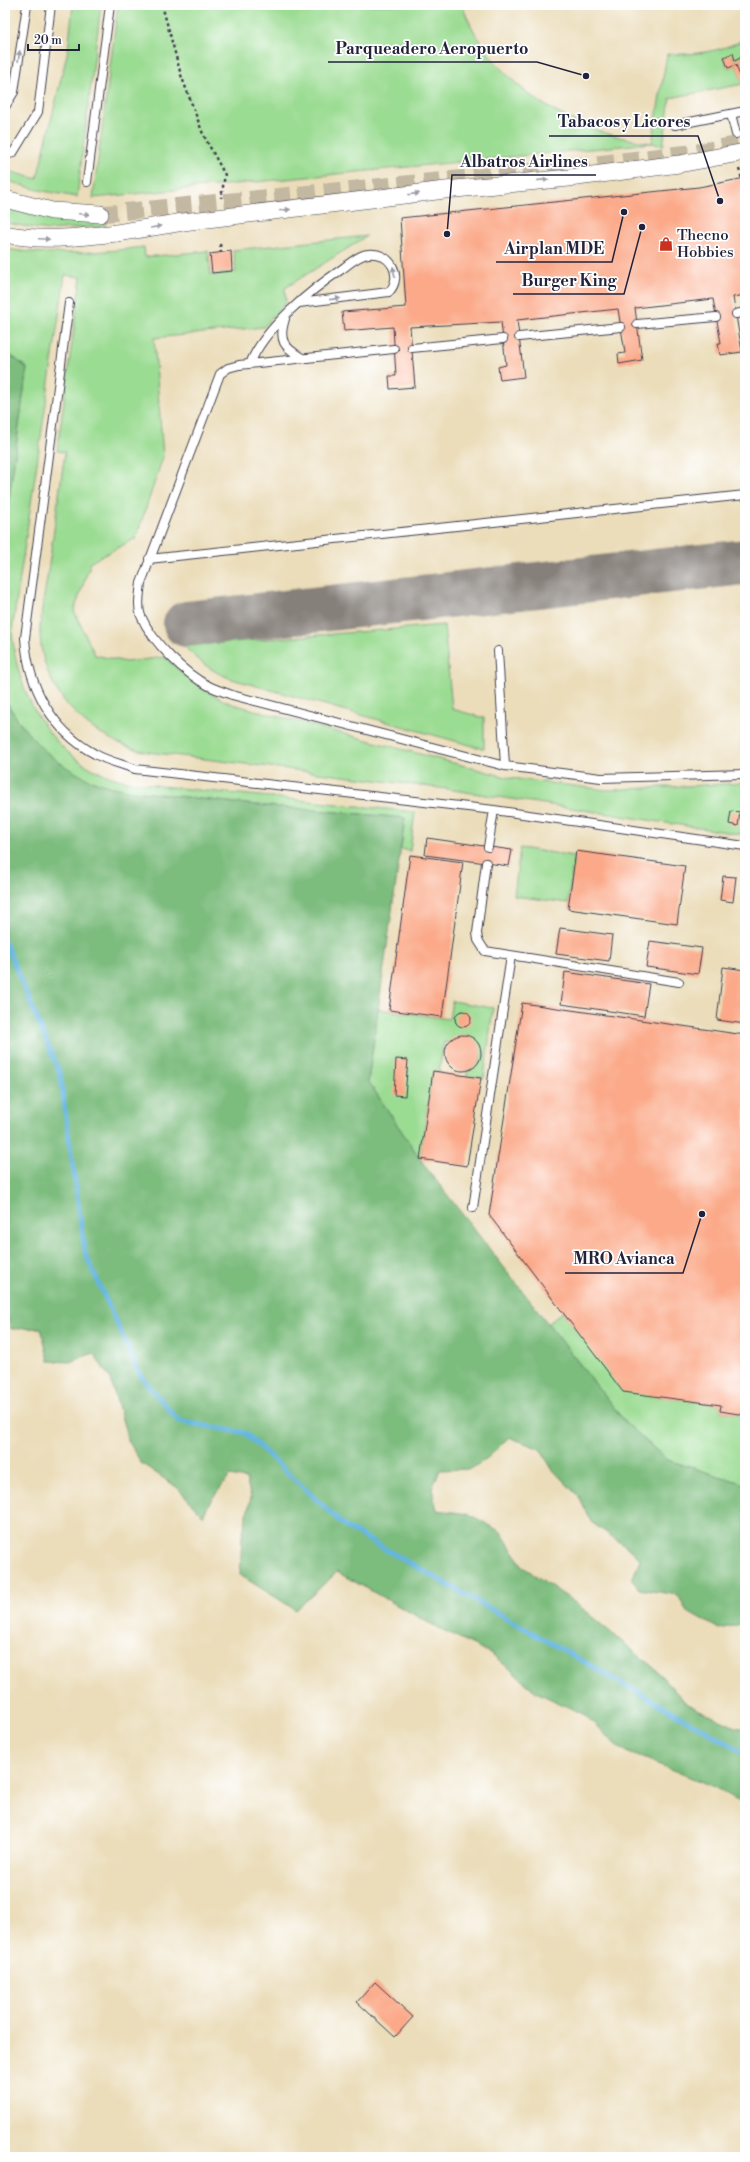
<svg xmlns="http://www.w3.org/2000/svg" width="750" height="2162" viewBox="0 0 750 2162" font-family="'Libre Bodoni',serif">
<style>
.green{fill:#9bdc93;stroke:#5e7f67}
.forest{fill:#7cbc7d;stroke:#4f6f5c}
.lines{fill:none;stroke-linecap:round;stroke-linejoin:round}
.stream{stroke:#65b6e0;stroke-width:5}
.taxiway{stroke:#86807a;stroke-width:46}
.building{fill:#fba988}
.street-tunnel{stroke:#c3b8a1;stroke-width:17;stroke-dasharray:17 8;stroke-linecap:butt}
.lane-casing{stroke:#403e4e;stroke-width:10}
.street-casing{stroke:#403e4e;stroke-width:18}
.path{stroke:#403e4e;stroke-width:2.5;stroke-dasharray:3 3;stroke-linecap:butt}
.lane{stroke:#fff;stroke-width:8}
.street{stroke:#fff;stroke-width:17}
.street-bridge-casing{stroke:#403e4e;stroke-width:18;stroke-linecap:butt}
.path-bridge{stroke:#403e4e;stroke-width:2.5;stroke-dasharray:3 3;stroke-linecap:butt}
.street-bridge{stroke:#fff;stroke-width:17}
.oneway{fill:#9c9ca7}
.labels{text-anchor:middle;stroke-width:3.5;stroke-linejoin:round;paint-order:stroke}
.poi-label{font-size:15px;fill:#22223b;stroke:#fff;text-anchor:start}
.leader{fill:none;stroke:#22223b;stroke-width:1.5}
.callout-dot{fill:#22223b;stroke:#fff;stroke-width:1.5}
.callout-label{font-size:16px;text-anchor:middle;font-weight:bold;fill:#22223b;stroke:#fff;stroke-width:3.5;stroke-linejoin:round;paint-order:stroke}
</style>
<rect width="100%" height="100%" fill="#fff"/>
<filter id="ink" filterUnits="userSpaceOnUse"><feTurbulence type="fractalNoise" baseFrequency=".025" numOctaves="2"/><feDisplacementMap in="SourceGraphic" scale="8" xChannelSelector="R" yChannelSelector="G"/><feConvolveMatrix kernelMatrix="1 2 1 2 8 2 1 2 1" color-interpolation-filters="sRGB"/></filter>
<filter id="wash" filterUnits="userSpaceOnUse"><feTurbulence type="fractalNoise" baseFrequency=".012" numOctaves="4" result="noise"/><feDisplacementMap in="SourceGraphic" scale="16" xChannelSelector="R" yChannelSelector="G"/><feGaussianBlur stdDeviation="0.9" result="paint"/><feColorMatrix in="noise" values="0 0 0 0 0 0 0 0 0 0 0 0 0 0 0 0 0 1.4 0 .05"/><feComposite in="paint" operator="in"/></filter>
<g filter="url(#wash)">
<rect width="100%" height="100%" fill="#ebddba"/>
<path class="green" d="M73,5H101L77,197L38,190L5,180V170L37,179L68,50Z
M118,5H462C492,85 570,133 652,143L667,54C694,55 719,52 743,40L745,55L735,61L733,54L724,57L728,68L736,65L743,84L670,98L663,146L652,143L93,198Z
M5,207C40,218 73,219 109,217L105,226L48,230L5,223Z
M367,236L285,288L286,302L264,327L154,338L163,457L136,538L91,562L74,611L95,655L126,662L165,657C189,679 202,691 232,704L510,778L606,790L745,783V835L440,788L148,752C90,741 38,691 40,627C42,604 47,581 50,558C55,523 60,487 65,452L57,451L81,277L65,275L12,631C16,691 47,752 106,775C123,782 143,783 162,786C188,789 214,792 240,794C299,800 357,806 415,812L410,851L401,849L405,818C329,811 253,806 178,796C145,792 110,791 80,776C46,759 23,732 5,699V527L27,368L5,351V249C52,256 97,253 144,247L145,257L208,251L211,275L236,272L233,250Z
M444,625L452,709L484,718V749L235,680C214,673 200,663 184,646Z
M520,848L574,856L568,903L514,896Z
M452,1001L493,1008L484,1078L467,1076V1070C498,1061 470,1018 449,1043L444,1042L439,1072L433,1071L420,1159L368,1081L378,1009L449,1019Z
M562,1312L634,1393L721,1405L720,1411L745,1415V1484L667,1460L625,1422L548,1324Z"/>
<path class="forest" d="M5,351L27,368L5,527Z
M5,699C23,732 46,757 80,775C109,791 145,792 177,796C252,806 329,811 405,818L368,1081L427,1169L625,1422L667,1460L745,1484V1623L719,1629L686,1610L678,1595L639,1589L632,1580L640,1559L631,1550L591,1522L579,1497L552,1469L540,1449L509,1437L490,1456L471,1469L440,1470L432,1489L437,1510L469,1514L501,1532L522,1566L574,1602L654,1668L687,1704L735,1727L745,1729V1804L714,1787L619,1748L585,1715L536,1692L492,1654L429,1623L337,1572L296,1610L240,1575L242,1536L251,1497L246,1479L230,1476L211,1500L203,1516L178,1488L141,1463L128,1440L110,1378L93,1353L70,1362L49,1361L41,1328L11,1329L5,1312Z"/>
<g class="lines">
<path class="stream" d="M5,942L60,1074L85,1253L141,1377L179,1421L245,1433L346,1527L745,1753"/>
<path class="taxiway" d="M186,624L745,562"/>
</g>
<g id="blocks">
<path class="building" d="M733,53L735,61L745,55V90L736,65L728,68L724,57Z
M745,178V295L733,297L742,352L720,355L718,343H721L713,299L635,308L642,360L619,364L618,354L625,353L618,309L517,320L524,377L500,380L498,367L506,365L501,322L410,327L415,387L390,389L389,376H396L393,327L344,331L342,312L406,307L400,218L699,187Z
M231,251L232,271L212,273L210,254Z
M731,811L740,812L738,826L729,824Z
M427,838L512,850L509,866L425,855Z
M576,851L685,866L677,924L568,909Z
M410,855L463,862L442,1017L389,1010Z
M723,876L736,877L733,902L720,900Z
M560,928L612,935L609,961L556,954Z
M650,941L702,948L698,974L646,967Z
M723,967L745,970V1024L717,1020Z
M565,972L649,984L644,1016L561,1004Z
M522,1003L745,1035V1415L720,1411L721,1405L623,1392L489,1215Z
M455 1019a8 8 0 1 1 16 0a8 8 0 1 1-16 0Z
M445 1053a18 18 0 1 1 36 0a18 18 0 1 1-36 0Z
M396,1059L408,1060L405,1096L394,1095Z
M433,1071L481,1078L467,1166L420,1159Z
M375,1982L413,2017L395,2037L357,2002Z"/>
</g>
</g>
<g filter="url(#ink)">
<use href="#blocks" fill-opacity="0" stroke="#403e4e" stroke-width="1"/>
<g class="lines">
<path class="street-tunnel" d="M100,214L528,172L698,152L745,143"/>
<defs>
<path id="lane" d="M5,107L14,92L27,5
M731,114L736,134
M675,125L745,111
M5,155L13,153L38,112L51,5
M87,182L110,5
M69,303L25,638C28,686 52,731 95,754C107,761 122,764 135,769L494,810L745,846
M736,314L745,312
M285,319C278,341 284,347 302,358
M637,324L716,317
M519,337L621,327
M412,348L503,339
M394,349L239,365L228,368L220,374L141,583C140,593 137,606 141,616C152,642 185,674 209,686C217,690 225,692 232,695L505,766L601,778L745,774
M250,364C264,328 311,290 342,269C350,263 359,255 368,254C390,251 404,276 389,292L299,303
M149,559L745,495
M498,651L505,766
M488,847L494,810
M486,863L477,933L478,940L485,951L679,982
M473,1208L511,956"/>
<path id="street" d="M5,199L52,211L100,214
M5,234C43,242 80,237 117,233"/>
</defs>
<use href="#lane" class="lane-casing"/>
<use href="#street" class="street-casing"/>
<path class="path" d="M162,5L181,75L203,134L225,175L221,198
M740,5L745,13
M220,244L221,253"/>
<use href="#lane" class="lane"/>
<use href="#street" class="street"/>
<defs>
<path id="street-bridge" d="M117,233L183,222L445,190L569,178L679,164L745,152"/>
</defs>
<use href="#street-bridge" class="street-bridge-casing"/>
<path class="path-bridge" d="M739,169L742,179"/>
<use href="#street-bridge" class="street-bridge"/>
</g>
<defs><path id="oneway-solid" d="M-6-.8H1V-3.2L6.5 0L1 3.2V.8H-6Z"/></defs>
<g class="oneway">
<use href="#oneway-solid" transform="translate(19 56) rotate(-81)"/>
<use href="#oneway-solid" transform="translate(543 180) rotate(-5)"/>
<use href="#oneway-solid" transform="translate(414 194) rotate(-7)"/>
<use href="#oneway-solid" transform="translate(285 210) rotate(-7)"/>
<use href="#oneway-solid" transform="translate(84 214) rotate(3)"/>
<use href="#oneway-solid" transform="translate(156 227) rotate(-9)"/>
<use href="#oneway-solid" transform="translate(44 239) rotate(2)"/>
<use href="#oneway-solid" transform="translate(394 272) rotate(-100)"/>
<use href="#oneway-solid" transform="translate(335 299) rotate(-6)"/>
</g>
</g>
<defs>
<symbol id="shop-bare" viewBox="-9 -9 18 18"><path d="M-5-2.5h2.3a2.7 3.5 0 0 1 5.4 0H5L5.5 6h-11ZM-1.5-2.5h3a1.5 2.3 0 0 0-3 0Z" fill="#c8321e" stroke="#fff" stroke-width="2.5" paint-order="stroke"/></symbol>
</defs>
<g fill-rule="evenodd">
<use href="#shop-bare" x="656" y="234" width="20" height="20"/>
</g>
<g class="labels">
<g class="poi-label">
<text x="677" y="240">Thecno<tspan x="677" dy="17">Hobbies</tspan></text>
</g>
</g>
<path class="leader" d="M586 76L537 62H328M720 201L698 136H549M447 234L452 175H596M624 212L612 262H496M642 227L624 294H513M702 1214L683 1273H565"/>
<g class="callout-dot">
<circle cx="586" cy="76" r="4"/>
<circle cx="720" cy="201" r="4"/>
<circle cx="447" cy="234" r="4"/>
<circle cx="624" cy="212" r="4"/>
<circle cx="642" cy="227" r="4"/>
<circle cx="702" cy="1214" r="4"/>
</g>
<g class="callout-label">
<text x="432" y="54">Parqueadero Aeropuerto</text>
<text x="624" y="127">Tabacos y Licores</text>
<text x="524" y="167">Albatros Airlines</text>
<text x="554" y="254">Airplan MDE</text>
<text x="569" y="286">Burger King</text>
<text x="624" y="1264">MRO Avianca</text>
</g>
<rect width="750" height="2162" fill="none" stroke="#fff" stroke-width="20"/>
<path d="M28 44v6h51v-6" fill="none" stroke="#22223b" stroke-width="2"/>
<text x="34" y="44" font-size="12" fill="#22223b" stroke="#ffffff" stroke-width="3" paint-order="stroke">20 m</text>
</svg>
